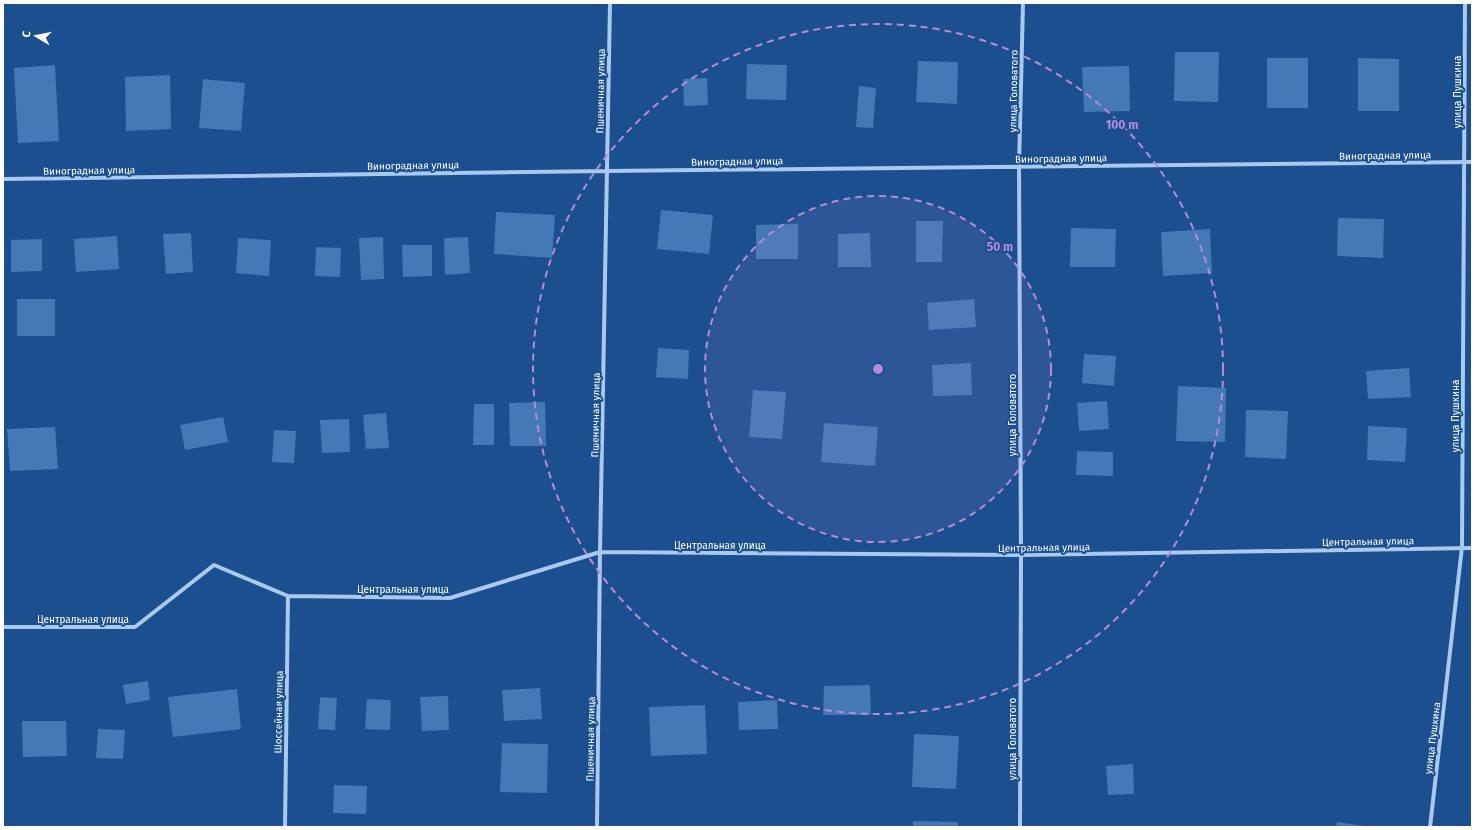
<svg xmlns="http://www.w3.org/2000/svg" width="1475" height="830" viewBox="0 0 1475 830" font-family="'Fira Sans',sans-serif">
<style>
.building{fill:#4478b7}
.lines{fill:none;stroke-linecap:round;stroke-linejoin:round}
.street{stroke:#a9c9ee;stroke-width:4}
.ring{fill:none;stroke:#b68bdc;stroke-width:2;stroke-dasharray:7 5}
.labels{text-anchor:middle;stroke-width:4;stroke-linejoin:round;paint-order:stroke}
.street-label{font-size:10px;fill:#fff;stroke:#1b4f8f}
.centre{fill:#b68bdc;stroke:#1b4f8f;stroke-width:2}
.ring-label{font-size:12px;text-anchor:middle;font-weight:bold;fill:#b68bdc;stroke:#1b4f8f;stroke-width:4;stroke-linejoin:round;paint-order:stroke}
</style>
<rect width="100%" height="100%" fill="#1b4f8f"/>
<path class="building" d="M1175,52H1219L1218,102L1174,101Z
M1267,58H1308V108H1267Z
M1358,58L1399,59V111H1358Z
M918,61L958,62L957,104L916,102Z
M747,64L787,65L786,100L746,99Z
M55,65L59,141L18,143L14,68Z
M1129,66L1130,111L1084,112L1082,67Z
M170,75L171,129L126,131L125,77Z
M707,78L708,105L684,106L683,79Z
M203,79L245,83L241,131L199,128Z
M859,86L876,88L873,128L856,127Z
M661,210L713,215L709,254L657,249Z
M496,212L555,215L552,258L494,254Z
M1338,218L1384,219L1383,258L1337,256Z
M916,221H943L942,262H916Z
M798,224V259H756V225Z
M1071,228L1116,229L1115,267H1070Z
M1210,229L1212,273L1163,276L1161,232Z
M191,233L193,272L166,274L163,234Z
M870,233L871,267H838V234Z
M117,236L119,269L76,272L74,239Z
M383,237L384,279L361,280L359,238Z
M468,237L470,273L445,275L444,238Z
M238,238L271,240L269,276L236,273Z
M42,239V271L11,272V240Z
M402,245H432V276L403,277Z
M316,247L341,248L340,277L315,276Z
M17,299H55V336H17Z
M974,299L976,327L929,330L927,303Z
M658,348L689,350L688,379L656,377Z
M1084,354L1116,356L1114,386L1082,383Z
M971,363L972,395L933,396L932,365Z
M1409,368L1411,397L1368,399L1366,371Z
M1178,386L1226,388L1225,442L1176,441Z
M753,390L786,392L782,439L749,437Z
M1107,401L1109,429L1079,431L1077,403Z
M545,402L546,446H510L509,403Z
M474,404H494V445H473Z
M1246,410L1288,411L1286,459L1245,457Z
M386,413L389,448L366,449L363,415Z
M223,417L228,442L185,450L180,425Z
M349,419L350,452L322,453L320,420Z
M824,423L878,427L875,466L821,462Z
M1368,426L1407,428L1405,462L1367,460Z
M55,427L58,469L10,471L7,429Z
M274,430L296,431L294,463L272,462Z
M1077,451L1113,452V476L1076,475Z
M148,681L150,700L126,704L123,685Z
M870,685L871,715H823L824,686Z
M540,688L542,719L504,721L502,690Z
M237,689L241,729L173,737L168,697Z
M448,696L449,730L422,731L420,697Z
M320,697L337,698L335,730L318,729Z
M367,699L391,700L390,730L365,729Z
M777,700L778,729L739,730L738,702Z
M705,705L707,754L651,756L649,707Z
M22,721H66L67,756L23,757Z
M98,729L125,730L123,759L96,758Z
M914,734L959,736L956,789L912,787Z
M502,743L548,744L547,793L500,792Z
M1133,764L1134,794L1108,795L1106,766Z
M334,785L367,786L366,814L333,813Z
M913,821L958,822V827H913Z
M1337,822L1364,826V827H1336Z"/>
<g class="lines">
<path class="street" d="M3,179L607,171L1472,162
M3,627H135L214,565L288,596L450,598L600,552L1021,555L1472,548
M285,827L288,596
M597,827L600,552L610,3
M1020,827L1021,555L1019,166L1023,3
M1430,827L1462,547L1465,3"/>
</g>
<circle cx="878" cy="369" r="173" fill="#b68bdc" fill-opacity=".12"/>
<g class="ring">
<circle cx="878" cy="369" r="173"/>
<circle cx="878" cy="369" r="345"/>
</g>
<g class="labels">
<g class="street-label">
<text transform="translate(600 91) rotate(-89)" y="4">Пшеничная улица</text>
<text transform="translate(1013 91) rotate(-89)" y="4">улица Головатого</text>
<text transform="translate(1457 92) rotate(-90)" y="4">улица Пушкина</text>
<text transform="translate(1385 155) rotate(-1)" y="4">Виноградная улица</text>
<text transform="translate(1061 158) rotate(-1)" y="4">Виноградная улица</text>
<text transform="translate(737 161) rotate(-1)" y="4">Виноградная улица</text>
<text transform="translate(413 165) rotate(-1)" y="4">Виноградная улица</text>
<text transform="translate(89 170) rotate(-1)" y="4">Виноградная улица</text>
<text transform="translate(595 415) rotate(-89)" y="4">Пшеничная улица</text>
<text transform="translate(1012 415) rotate(-90)" y="4">улица Головатого</text>
<text transform="translate(1455 416) rotate(-90)" y="4">улица Пушкина</text>
<text transform="translate(1368 541) rotate(-1)" y="4">Центральная улица</text>
<text x="720" y="549">Центральная улица</text>
<text transform="translate(1044 547) rotate(-1)" y="4">Центральная улица</text>
<text x="403" y="593">Центральная улица</text>
<text x="83" y="623">Центральная улица</text>
<text transform="translate(278 712) rotate(-89)" y="4">Шоссейная улица</text>
<text transform="translate(1432 738) rotate(-83)" y="4">улица Пушкина</text>
<text transform="translate(590 739) rotate(-89)" y="4">Пшеничная улица</text>
<text transform="translate(1012 739) rotate(-90)" y="4">улица Головатого</text>
</g>
</g>
<circle cx="878" cy="369" r="6" class="centre"/>
<g class="ring-label">
<text x="1122" y="129">100 m</text>
<text x="1000" y="251">50 m</text>
</g>
<rect width="1475" height="830" fill="none" stroke="#ffffff" stroke-width="8"/>
<g transform="translate(36 36) rotate(280)" stroke="#1b4f8f" stroke-width="3" paint-order="stroke">
<path d="M0-3L7 15L0 10L-7 15Z" fill="#ffffff"/>
<text y="-6" font-size="11" font-weight="bold" text-anchor="middle" fill="#ffffff">С</text>
</g>
</svg>
